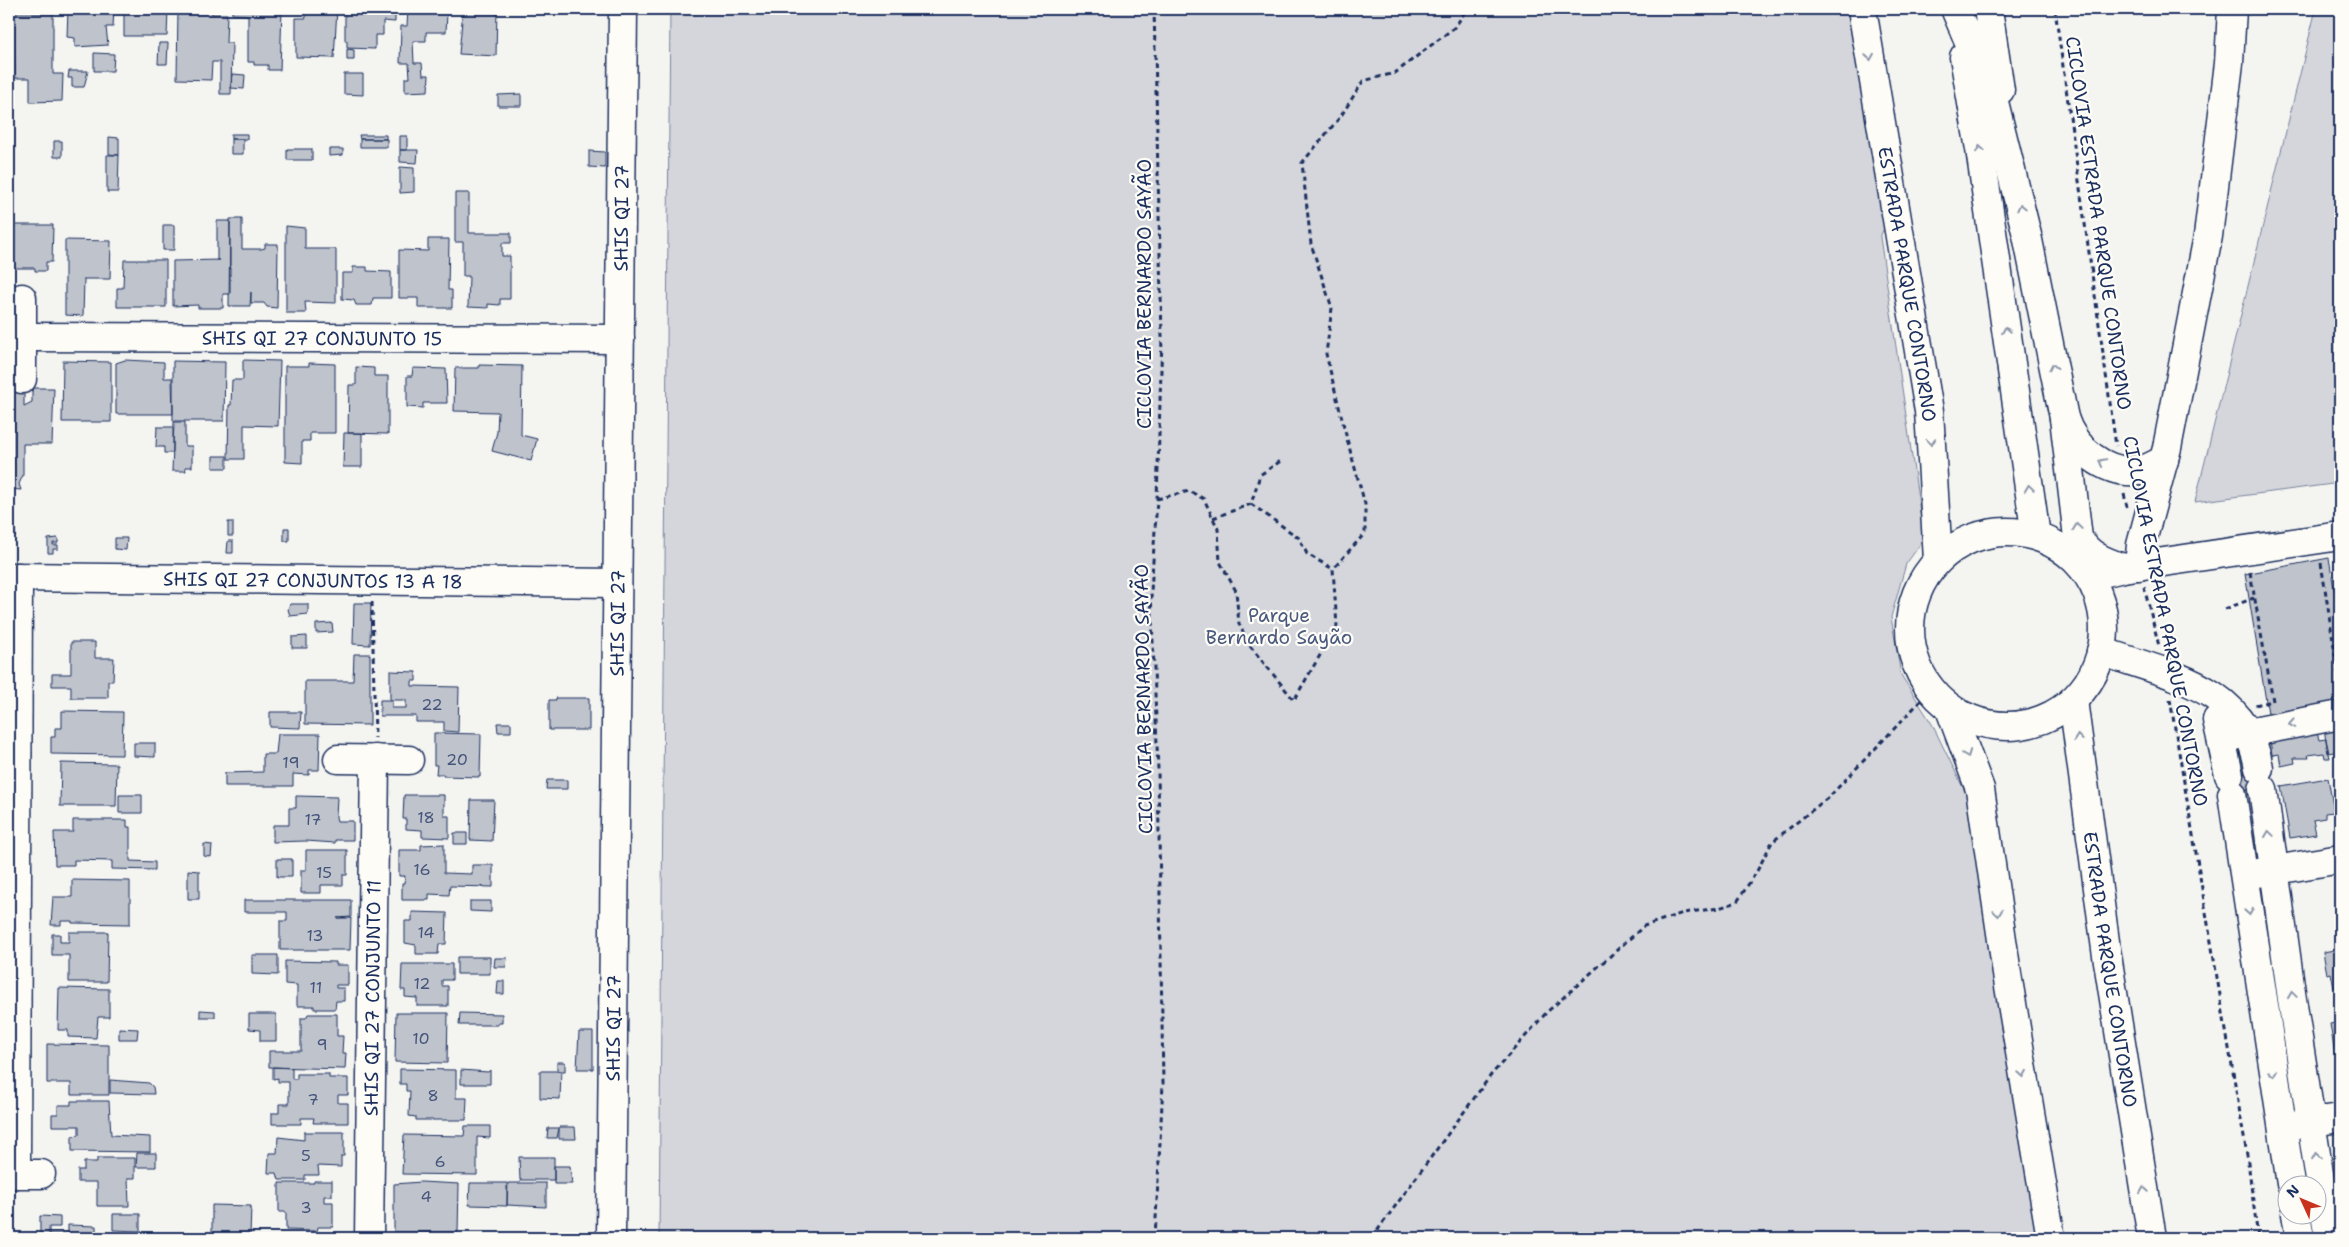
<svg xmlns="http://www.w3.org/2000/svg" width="2349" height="1247" viewBox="0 0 2349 1247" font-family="'Shantell Sans',sans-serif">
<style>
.green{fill:#d4d6db;stroke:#78829c}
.building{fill:#bfc3cc;stroke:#1b2f5e}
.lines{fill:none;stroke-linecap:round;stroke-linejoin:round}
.minor-casing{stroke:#1b2f5e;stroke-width:31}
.major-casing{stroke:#1b2f5e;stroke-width:31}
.path{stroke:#1b2f5e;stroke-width:3;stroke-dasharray:5 4;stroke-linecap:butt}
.minor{stroke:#fdfcf7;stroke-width:28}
.major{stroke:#fdfcf7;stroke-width:28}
.oneway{stroke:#8c96aa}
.labels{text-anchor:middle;stroke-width:4.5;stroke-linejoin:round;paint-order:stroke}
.number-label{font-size:16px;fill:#44547a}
.street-label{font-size:19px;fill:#1b2f5e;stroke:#fdfcf7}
.park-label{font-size:19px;fill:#49597d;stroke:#fdfcf7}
</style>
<rect width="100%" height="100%" fill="#f4f4f1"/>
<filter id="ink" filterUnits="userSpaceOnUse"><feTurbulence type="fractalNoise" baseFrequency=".02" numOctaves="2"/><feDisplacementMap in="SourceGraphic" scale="10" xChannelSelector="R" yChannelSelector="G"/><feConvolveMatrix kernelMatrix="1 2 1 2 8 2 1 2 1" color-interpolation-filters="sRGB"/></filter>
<g filter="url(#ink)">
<path class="green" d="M670,9H1862L1895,204L1880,237L1924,539L1906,564L1891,617L1901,675L1932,724L1972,806L2037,1238H659Z
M2316,9H2340V483L2195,502Z"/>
<path class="building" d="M68,9H114L113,27H106L108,45L75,47V38L67,37Z
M124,9H168L167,36H124Z
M178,9H212V14H227L226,43H232L231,94H220V62H212L211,80L177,79Z
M232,9H282L280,70H268V65H254V62H248V15L232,14Z
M306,9H337L334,58L296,57V18H306Z
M345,9H395V22L383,21V35H375V49L347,48V41H345Z
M408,9H446L447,13L446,32H426V41H413L414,63H422L423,75H429L428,91L405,92V78H410L409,63H400L401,26H407Z
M458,9H497L496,56L459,54L463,10Z
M14,13H53V74H63L62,101L30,102V78H15Z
M159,43H168L167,64H158Z
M347,49L354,50V60H347Z
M94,53L114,54L113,71H94Z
M69,71H88L84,87H72V78H68Z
M232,74L245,75L244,89L231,88Z
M344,74H363V95L344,94Z
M521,94V106H498V95Z
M231,134H247V139H231Z
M359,135H386V139H360Z
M400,136H407V150H400Z
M109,137L119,138V155L109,154Z
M231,139H243V154H231Z
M360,139H387V147H360Z
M54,141H62V157H54Z
M287,149H312V160H287Z
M329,149H343V155L329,156Z
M400,150H418L417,163L400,162Z
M589,151L605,152V168L589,167Z
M107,155H119L118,192H107Z
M400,167L414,168V192L400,193Z
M455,193H469V233H511V243H502V256H510V299H500V305L488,304V308L468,307L469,276H463V242H455Z
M230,219H242V249H261L265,248V244H278L277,308L267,307L264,303H251V292L250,306H229Z
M217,221H230V294H223V308H198V305L173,306V261L220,260H217Z
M10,225H53L52,262H46V271H35V268H10Z
M163,225H174V250H163Z
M286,226L305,228V249H336V303L305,302L306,313H286Z
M428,239H449L448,290H452V308H418V298H399V250L428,251Z
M65,240L111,241L110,279H84L83,316L65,315Z
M124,260H166V307H117V288H123Z
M353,267H367V271L391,272V298H373L372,305H356L354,300L342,299V273H353Z
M125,360L164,362V378H172L173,414H116V363Z
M243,360L280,361L278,426L244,425V459H228L229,405H231L232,380H243Z
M63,361L111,362V422H62Z
M173,361L225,362L224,421H173Z
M309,363L335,364V433H310V441H302V463L285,462V366H309Z
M479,365L522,366L521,435L537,439L531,461L492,451L497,432L498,412L454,411L455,368H479Z
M356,367L374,368V376H388V434L348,433L349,385H356Z
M413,368L446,369L447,403H423V408L407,407V376H412Z
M9,388H24V406L32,402V388H54L52,444H23V475L19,484L21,490L9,489Z
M174,422H185V446H192V467H185L186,471H172Z
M157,427H173V453H164V447H156Z
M344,433H362V467H343Z
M213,456H227V468H213Z
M9,518H15V537H9Z
M228,522H233V536H228Z
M284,528H289V541H284Z
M58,538V543H53V545H58V549H53V553H48V539Z
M115,538H127L126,550L115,549Z
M228,541H233V553H227Z
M2329,558L2340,625V706L2269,719L2245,574Z
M354,603H371L370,645L353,644Z
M290,604H308V614L290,616L288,609Z
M332,623L333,632L316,633V624Z
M307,636V648H292V637Z
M71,642H95V658H114L113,681H108V698H71V686H52V674H71Z
M354,654H370V725L305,724V681H353Z
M390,671L416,672V681H412V686L459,687L458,732L444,731V722H416V716H380V700H392V708H406V700H390Z
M556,698H589V730H549V700H556Z
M62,711L123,712L122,755L51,754V737H55V728H62Z
M270,712H301L300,728L270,727Z
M497,723H511V732H498Z
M2340,727V751L2328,753L2324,729Z
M2317,732L2319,740L2326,739L2330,758H2325L2324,753L2308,755L2309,758H2294L2295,763L2281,766L2279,754L2272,755L2270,739Z
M434,733L481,734L480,777L443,776V774H436L437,765H434Z
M278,734H320L319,770H309V775L293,774V786H225V773L263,772V754H276Z
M134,743H155V757L134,756Z
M61,763L117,764L116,806H60Z
M2246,771L2262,787L2239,790L2224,774Z
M2257,771L2261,792L2236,797L2232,776Z
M2328,778L2334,812L2325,813V818L2313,820L2316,834L2290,838L2281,786Z
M547,780H567V789H546Z
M119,795H142V813H119Z
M404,795H444V816H449V838L422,837V830L406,829V819H403Z
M296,796L337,797L336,817L337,821H353V840H335V843L306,841L273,842V825H289V808H296Z
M471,800H494L492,841L470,840Z
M73,820H127V827H130V861L155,862V870L112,869V861L74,860V865H55L54,832H73Z
M454,833H467V844H454Z
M204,844L212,845L211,857L204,856Z
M444,844V873L472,874V865H493V887L450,886L449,895L429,894V900H402V883H404L405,876H399V850H421V845Z
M306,850H347V875H343V885H321V893H301V870H306Z
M277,859H292V877H277Z
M188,870L199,871V899H188Z
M72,880L130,881V924L72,923V921H61V925H51L53,897H72Z
M244,900H351V917L337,918H351L350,950H280V921H287V912H244Z
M470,901H491V912L470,911Z
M412,912L447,913L446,944H439L438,954H416V945L405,943V921H412Z
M69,932H108L107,982H69V955H52V934H60V942H69Z
M2340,949V987L2334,988L2331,973L2327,974L2323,952Z
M252,955H278V975L252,974Z
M457,957H490V974H457Z
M495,958H507L506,967H494Z
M285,961L336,962V965H348V985H336V988H344V1001H336L335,1009H314V1006H297V985L285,984Z
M402,964H452V980H442V986H448V1006H417V998L405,997V990H401Z
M498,981H504V994H497Z
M59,988L109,989V1017H98L96,1038L68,1037V1030H58Z
M200,1010L215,1011V1017H200Z
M396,1013H448L447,1063L395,1062Z
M460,1013L502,1014V1023H498V1025H459Z
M249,1014H276V1041H260V1030L249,1029Z
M308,1014H337V1036H343L342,1053H346L345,1069L269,1067V1051H301V1018H306Z
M2340,1022V1060L2336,1061L2330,1024Z
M119,1028L138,1029L137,1039H119Z
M579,1032H593V1069H577Z
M47,1044L109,1045V1095H71V1083H47Z
M557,1062H565V1071H557Z
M273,1067L292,1068V1079H297V1074H329V1078H348V1095H338V1103H348V1123H313L314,1118H301V1124H272V1113H279V1104H289V1082H278V1078L273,1079Z
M400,1069L456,1070V1098H467L466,1120H416V1117L409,1116L410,1091H406V1084H400Z
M461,1070L488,1072L490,1070V1084H461Z
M540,1071H561L560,1099L540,1098Z
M110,1080L149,1083L153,1087L154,1094L110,1093Z
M71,1101H109L111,1135L150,1137V1152L72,1151V1136L79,1135V1126H52V1114H58V1105H71Z
M465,1126H490V1138L477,1137V1175L402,1174L404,1135L464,1136Z
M559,1127H575L576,1139H559Z
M548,1128H559L557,1138H547Z
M304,1132H344V1156H341V1167L318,1166L319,1175H305V1180H279L277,1173H268L269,1153H277L278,1137L304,1140Z
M137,1153H156V1167H136Z
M519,1157H554V1180H520Z
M97,1158H135V1178H128L129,1206H97V1182H78V1170H84V1162H97Z
M554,1166H570L572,1184H554Z
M314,1181H332V1196H324V1202H333V1227H318L317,1231L286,1230V1212H279V1183H314Z
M421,1182L459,1184L458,1232H394V1184Z
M470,1183H507V1206L469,1205Z
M508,1183H546V1207L507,1205Z
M212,1205L251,1206L250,1236L212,1235Z
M113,1214H140V1231L113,1230Z
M40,1216L60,1217V1227H49V1234H68V1225L96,1226V1238H40Z"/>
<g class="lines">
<defs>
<g id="minor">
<path d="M22,298V379"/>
<path id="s1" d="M23,337L620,339"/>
<path d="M2064,418C2074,449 2105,474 2138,471C2146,470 2156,464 2164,460"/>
<path d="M2139,566L2141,545L2167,448L2208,236L2229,63L2232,9"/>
<path d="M2089,576L2123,568L2340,536"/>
<path id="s2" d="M9,577L616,583"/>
<path d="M2101,651C2167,675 2246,685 2259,768"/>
<path d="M2217,720L2229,775"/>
<path d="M2222,738L2340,715"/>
<path d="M338,759L409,760"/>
<path d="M2263,789L2292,999L2329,1238"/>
<path d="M2232,794L2291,1184"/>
<path d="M2258,873L2340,859"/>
<path d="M2292,1125L2340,1118"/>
<path d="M9,1174H41"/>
<path d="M16,1174L18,577"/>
<path d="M2296,1214L2300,1238"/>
<path id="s3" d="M369,1238L375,759"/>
<path id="s4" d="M611,1238L623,9"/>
</g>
<g id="major">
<path id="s5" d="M1862,9L1929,411L1938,560"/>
<path d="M1988,9L2000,90"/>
<path d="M1956,11L1993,98L2027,235L2064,418L2078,538C2089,556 2103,561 2123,568"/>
<path d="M1964,57L1980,149L2036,536"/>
<circle cx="2007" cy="629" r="97"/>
<path id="s6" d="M2073,700L2106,949L2152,1238"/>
<path d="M1950,709L1980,789L2007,974L2051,1238"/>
</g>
</defs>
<use href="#minor" class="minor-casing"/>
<use href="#major" class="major-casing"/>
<path class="path" d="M1154,9L1162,337L1157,499L1151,592L1158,770L1163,1084L1155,1238
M2055,9L2116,446
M2124,494L2127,507
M1157,499L1189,491L1204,499L1218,529L1220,562L1236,591L1239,624L1250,646L1294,700L1337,626L1333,569L1365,533V504L1348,443L1326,354L1332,308L1311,244L1302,163L1341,116L1363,81L1395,73L1455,27L1467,9
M1251,504L1299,538L1307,554L1333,569
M1213,518L1251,504L1260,475L1282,460
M2321,563L2340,685
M2250,572L2273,701L2255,705
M2144,587L2159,646
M372,602L375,738
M2225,609L2254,598
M2170,699L2247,1155L2258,1238
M1372,1238L1491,1075L1547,1012L1644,926L1683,913L1719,908L1737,902L1757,871L1772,842L1830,796L1931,690"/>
<use href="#minor" class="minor"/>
<use href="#major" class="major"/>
</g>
<defs><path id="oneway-chevron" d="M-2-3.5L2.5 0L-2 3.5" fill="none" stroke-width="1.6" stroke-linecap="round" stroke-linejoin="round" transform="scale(1.25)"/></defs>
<g class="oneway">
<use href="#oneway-chevron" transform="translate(1870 57) rotate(81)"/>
<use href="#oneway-chevron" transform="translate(1980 149) rotate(-99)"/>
<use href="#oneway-chevron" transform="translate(2021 207) rotate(-103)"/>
<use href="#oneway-chevron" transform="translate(2006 330) rotate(-99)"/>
<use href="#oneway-chevron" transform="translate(2053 367) rotate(-102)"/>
<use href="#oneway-chevron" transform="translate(1931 442) rotate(86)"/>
<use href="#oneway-chevron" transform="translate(2102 462) rotate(-152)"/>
<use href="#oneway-chevron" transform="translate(2029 488) rotate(-98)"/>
<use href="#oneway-chevron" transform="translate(2077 527) rotate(-98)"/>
<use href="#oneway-chevron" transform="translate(2292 724) rotate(169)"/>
<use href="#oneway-chevron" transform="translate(2078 738) rotate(-97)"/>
<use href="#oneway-chevron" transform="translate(1967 754) rotate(69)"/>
<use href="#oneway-chevron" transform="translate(2269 834) rotate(-98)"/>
<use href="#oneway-chevron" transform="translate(2249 912) rotate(81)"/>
<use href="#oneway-chevron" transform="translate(1998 913) rotate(82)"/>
<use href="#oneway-chevron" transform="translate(2292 995) rotate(-98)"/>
<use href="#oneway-chevron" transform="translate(2273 1073) rotate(81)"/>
<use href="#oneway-chevron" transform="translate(2023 1074) rotate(81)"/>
<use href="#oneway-chevron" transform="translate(2316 1156) rotate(-99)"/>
<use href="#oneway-chevron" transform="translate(2144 1190) rotate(-99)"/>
</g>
</g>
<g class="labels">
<g class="number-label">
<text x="432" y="710">22</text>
<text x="457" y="765">20</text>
<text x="291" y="768">19</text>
<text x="426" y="823">18</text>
<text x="313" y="825">17</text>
<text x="422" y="875">16</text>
<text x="324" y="878">15</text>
<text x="426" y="938">14</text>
<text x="315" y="941">13</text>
<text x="422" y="989">12</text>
<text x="316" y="993">11</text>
<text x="421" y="1044">10</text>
<text x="322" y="1050">9</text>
<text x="433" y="1101">8</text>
<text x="313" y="1105">7</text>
<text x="306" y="1161">5</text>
<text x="440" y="1167">6</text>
<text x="426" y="1202">4</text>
<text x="306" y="1213">3</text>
</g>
<g class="street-label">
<text dy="7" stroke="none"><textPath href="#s4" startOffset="1020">SHIS QI 27</textPath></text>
<text transform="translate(2099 223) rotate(82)" y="7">CICLOVIA ESTRADA PARQUE CONTORNO</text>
<text dy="7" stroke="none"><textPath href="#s5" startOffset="279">ESTRADA PARQUE CONTORNO</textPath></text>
<text transform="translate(1144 294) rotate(-90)" y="7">CICLOVIA BERNARDO SAYÃO</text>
<text dy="7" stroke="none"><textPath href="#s1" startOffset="299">SHIS QI 27 CONJUNTO 15</textPath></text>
<text dy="7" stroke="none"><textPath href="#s2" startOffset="304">SHIS QI 27 CONJUNTOS 13 A 18</textPath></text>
<text transform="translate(2166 621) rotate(79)" y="7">CICLOVIA ESTRADA PARQUE CONTORNO</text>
<text dy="7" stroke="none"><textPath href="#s4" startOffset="615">SHIS QI 27</textPath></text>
<text transform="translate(1143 699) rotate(-91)" y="7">CICLOVIA BERNARDO SAYÃO</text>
<text dy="7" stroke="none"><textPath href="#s6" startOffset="272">ESTRADA PARQUE CONTORNO</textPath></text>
<text dy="7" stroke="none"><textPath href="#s3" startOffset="240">SHIS QI 27 CONJUNTO 11</textPath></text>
<text dy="7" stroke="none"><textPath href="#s4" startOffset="210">SHIS QI 27</textPath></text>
</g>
<g class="park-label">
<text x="1279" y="622">Parque<tspan x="1279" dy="22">Bernardo Sayão</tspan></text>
</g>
</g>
<rect width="2349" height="1247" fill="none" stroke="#fdfcf7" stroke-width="30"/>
<rect x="15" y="15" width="2319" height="1217" fill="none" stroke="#1b2f5e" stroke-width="2" filter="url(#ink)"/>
<g transform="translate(2302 1200) rotate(314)"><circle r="24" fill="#fdfcf7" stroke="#a3aaba"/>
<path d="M0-4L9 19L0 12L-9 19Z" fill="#c8321e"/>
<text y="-8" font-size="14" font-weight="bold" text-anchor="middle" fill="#1b2f5e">N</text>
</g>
</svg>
